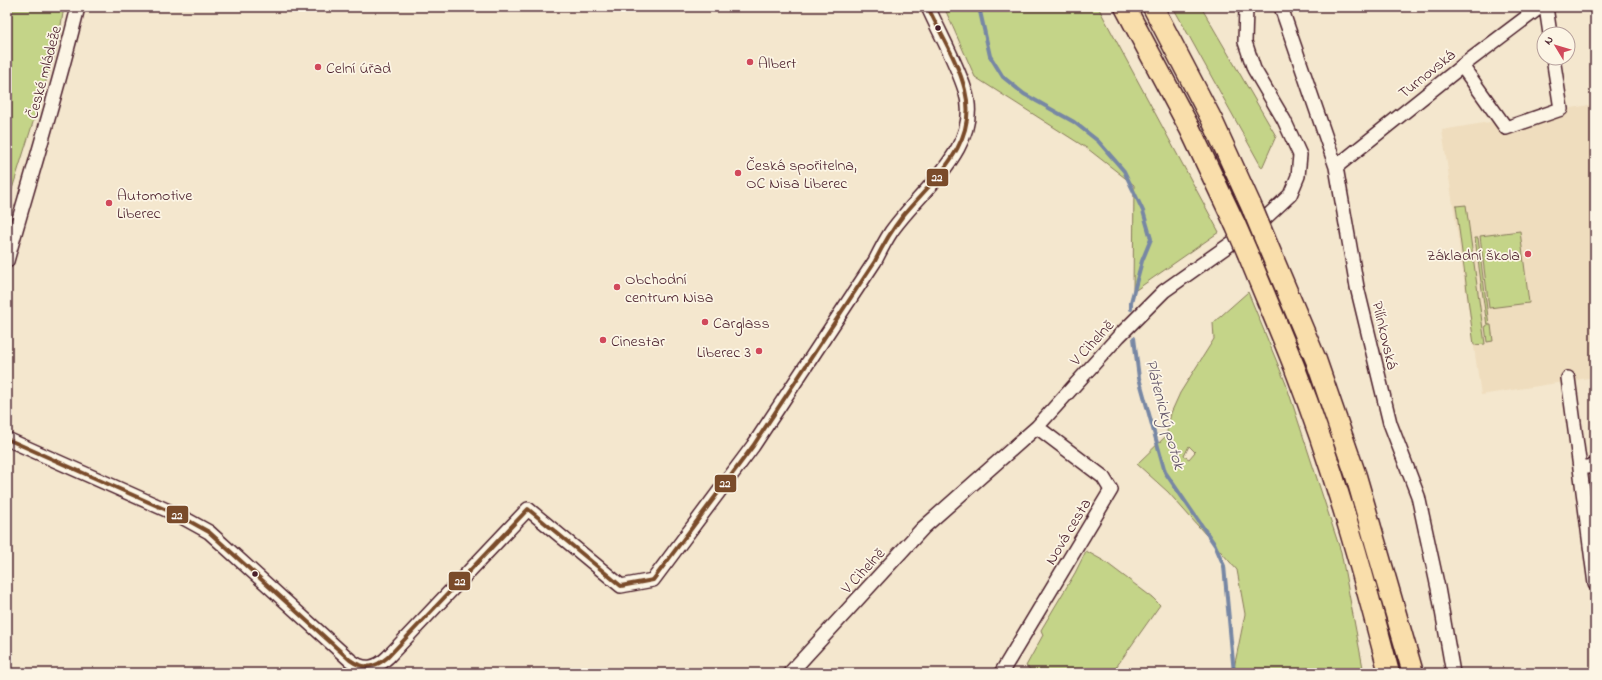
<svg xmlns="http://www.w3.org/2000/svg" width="1602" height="680" viewBox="0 0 1602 680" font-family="'Indie Flower',sans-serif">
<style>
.built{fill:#efddbe}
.green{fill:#c4d488;stroke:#877a5a;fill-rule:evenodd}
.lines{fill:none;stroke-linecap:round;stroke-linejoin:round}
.stream{stroke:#7787a4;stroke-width:4}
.minor-casing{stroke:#4a1f2b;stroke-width:16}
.highway-casing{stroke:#4a1f2b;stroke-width:23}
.minor{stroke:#fcf5e5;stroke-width:13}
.highway{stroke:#f9deab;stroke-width:20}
.highway-bridge-casing{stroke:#4a1f2b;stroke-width:23;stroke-linecap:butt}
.highway-bridge{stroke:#f9deab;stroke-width:20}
.bus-1-casing{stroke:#fcf5e5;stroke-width:7}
.bus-1{stroke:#7a4b2a;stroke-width:4}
.bus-dot{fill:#4a1f2b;stroke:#fcf5e5;stroke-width:1.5}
.poi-dot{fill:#d1495b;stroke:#fcf5e5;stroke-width:1.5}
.labels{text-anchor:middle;stroke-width:3.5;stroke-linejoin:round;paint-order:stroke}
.poi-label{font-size:16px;fill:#4a1f2b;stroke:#fcf5e5;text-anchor:start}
.street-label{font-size:16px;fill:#4a1f2b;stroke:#fcf5e5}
.water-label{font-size:17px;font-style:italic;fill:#605367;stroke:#fcf5e5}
.line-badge{stroke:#fcf5e5;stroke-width:1.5}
.badge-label{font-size:11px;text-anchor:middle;font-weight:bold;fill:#fff}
</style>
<rect width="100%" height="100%" fill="#f4e7ce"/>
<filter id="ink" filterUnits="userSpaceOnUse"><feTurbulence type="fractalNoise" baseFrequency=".025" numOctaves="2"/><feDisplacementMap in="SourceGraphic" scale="8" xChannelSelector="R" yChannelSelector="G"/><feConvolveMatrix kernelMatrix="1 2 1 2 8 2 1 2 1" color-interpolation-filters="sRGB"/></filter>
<g filter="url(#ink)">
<path class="built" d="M1595,104V377L1481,395L1442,130Z"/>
<path class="green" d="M7,7H64L58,43L7,205Z
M944,7H1098L1219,232L1133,292L1134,185L1088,149L975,77Z
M1173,7H1201L1276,136L1262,168Z
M1466,205L1485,344L1474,345L1456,206Z
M1520,231L1529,303L1489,308L1480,236Z
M1475,238H1478L1489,325H1491L1493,341L1487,342L1485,326H1487Z
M1248,292L1286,384L1341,552L1364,673H1233L1245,614L1237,570L1168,492L1137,464L1166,436L1171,413L1180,393L1214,339L1213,323ZM1189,446L1195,452L1189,459L1184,456Z
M1086,551L1104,561L1153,598L1160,605L1112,673H1099L1087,669L1074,673H1035L1026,666L1043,635L1041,630L1075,573Z"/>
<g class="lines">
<path class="stream" d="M979,7L990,56L1003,77L1024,94L1074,122L1098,141L1124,171L1143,211L1151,239L1142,261L1131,302V309
M1134,338L1139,378L1165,472L1215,545L1224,566L1234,673"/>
<defs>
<path id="minor" d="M1281,7L1336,167L1357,287L1390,423L1418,496L1438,588L1453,673
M1546,7L1550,34
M1462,66L1506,128L1561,109L1553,58
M1336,167L1462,66L1540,7
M7,261C31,176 57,93 78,7
M1568,378L1580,468
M7,439L180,516L209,532L350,660C364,671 376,669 388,657L528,509L621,586L653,580L753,446L875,261C880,251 885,241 891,232C919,191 984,147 965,90C956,62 940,34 928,7
M1595,466L1580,468L1595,584
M790,673L923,528L1037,427L1119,336L1164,291L1260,223L1290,195L1298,176L1300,155L1284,120L1254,69L1245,42L1246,7
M1001,673L1111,490L1103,477L1037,427"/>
<path id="highway" d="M1125,7L1190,129L1235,224
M1153,7L1212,120L1253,210
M1265,239L1316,360L1356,476L1413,673
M1248,254C1263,291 1279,328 1294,366C1333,466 1362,569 1389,673"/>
</defs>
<use href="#minor" class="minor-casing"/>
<use href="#highway" class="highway-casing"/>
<use href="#minor" class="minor"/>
<use href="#highway" class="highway"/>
<defs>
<path id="highway-bridge" d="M1253,210L1265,239
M1235,224L1248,254"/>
</defs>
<use href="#highway-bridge" class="highway-bridge-casing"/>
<use href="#highway-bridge" class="highway-bridge"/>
<defs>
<path id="bus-1" d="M7,439L180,516L209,532L350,660C364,670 375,668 388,657L528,509L621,586L653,580L753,446L875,261C883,245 891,231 902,217C933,179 979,145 965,90C958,61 940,34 928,7"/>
</defs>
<use href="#bus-1" class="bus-1-casing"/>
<use href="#bus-1" class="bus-1"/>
</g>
</g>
<g class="bus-dot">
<circle cx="938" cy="28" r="3.5"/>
<circle cx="255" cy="574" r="3.5"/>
</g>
<g class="poi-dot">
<circle cx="750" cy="62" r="4"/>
<circle cx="318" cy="67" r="4"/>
<circle cx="738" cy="173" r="4"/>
<circle cx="109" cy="203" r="4"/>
<circle cx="1528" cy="254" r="4"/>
<circle cx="617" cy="287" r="4"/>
<circle cx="705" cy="322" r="4"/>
<circle cx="603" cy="340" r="4"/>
<circle cx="759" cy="351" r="4"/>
</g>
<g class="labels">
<g class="poi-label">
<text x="758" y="68">Albert</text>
<text x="326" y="73">Celní úřad</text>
<text x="746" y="170">Česká spořitelna,<tspan x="746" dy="18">OC Nisa Liberec</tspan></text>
<text x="117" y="200">Automotive<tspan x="117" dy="18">Liberec</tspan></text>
<text x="1520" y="260" text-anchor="end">Základní škola</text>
<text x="625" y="284">Obchodní<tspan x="625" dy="18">centrum Nisa</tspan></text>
<text x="713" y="328">Carglass</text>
<text x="611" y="346">Cinestar</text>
<text x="751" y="357" text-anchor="end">Liberec 3</text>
</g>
<g class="street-label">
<text transform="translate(43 72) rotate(-75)" y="6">České mládeže</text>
<text transform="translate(1426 73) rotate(-39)" y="6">Turnovská</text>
<text transform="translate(1386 335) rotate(77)" y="6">Pilínkovská</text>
<text transform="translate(1091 342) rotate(-47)" y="6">V Cihelně</text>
<text transform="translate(1067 531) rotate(-59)" y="6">Nová cesta</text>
<text transform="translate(862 570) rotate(-47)" y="6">V Cihelně</text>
</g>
<g class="water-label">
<text transform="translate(1166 414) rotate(75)" y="6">Plátenický potok</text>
</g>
</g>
<g class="line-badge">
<rect x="926" y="168" width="23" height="19" rx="4" fill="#7a4b2a"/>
<rect x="714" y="474" width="23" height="19" rx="4" fill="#7a4b2a"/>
<rect x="166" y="505" width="23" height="19" rx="4" fill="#7a4b2a"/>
<rect x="448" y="571" width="23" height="20" rx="4" fill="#7a4b2a"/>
</g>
<g class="badge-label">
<text x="937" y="181">22</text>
<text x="725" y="487">22</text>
<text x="177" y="519">22</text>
<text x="460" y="585">22</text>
</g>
<rect width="1602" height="680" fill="none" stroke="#fcf5e5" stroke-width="24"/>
<rect x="12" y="12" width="1578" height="656" fill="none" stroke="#4a1f2b" stroke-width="1.5" filter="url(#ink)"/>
<g transform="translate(1556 46) rotate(308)"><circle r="19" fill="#fcf5e5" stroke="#b59f9b"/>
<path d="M0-3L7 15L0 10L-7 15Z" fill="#d1495b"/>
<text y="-6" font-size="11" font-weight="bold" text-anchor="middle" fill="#4a1f2b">N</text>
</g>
</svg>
